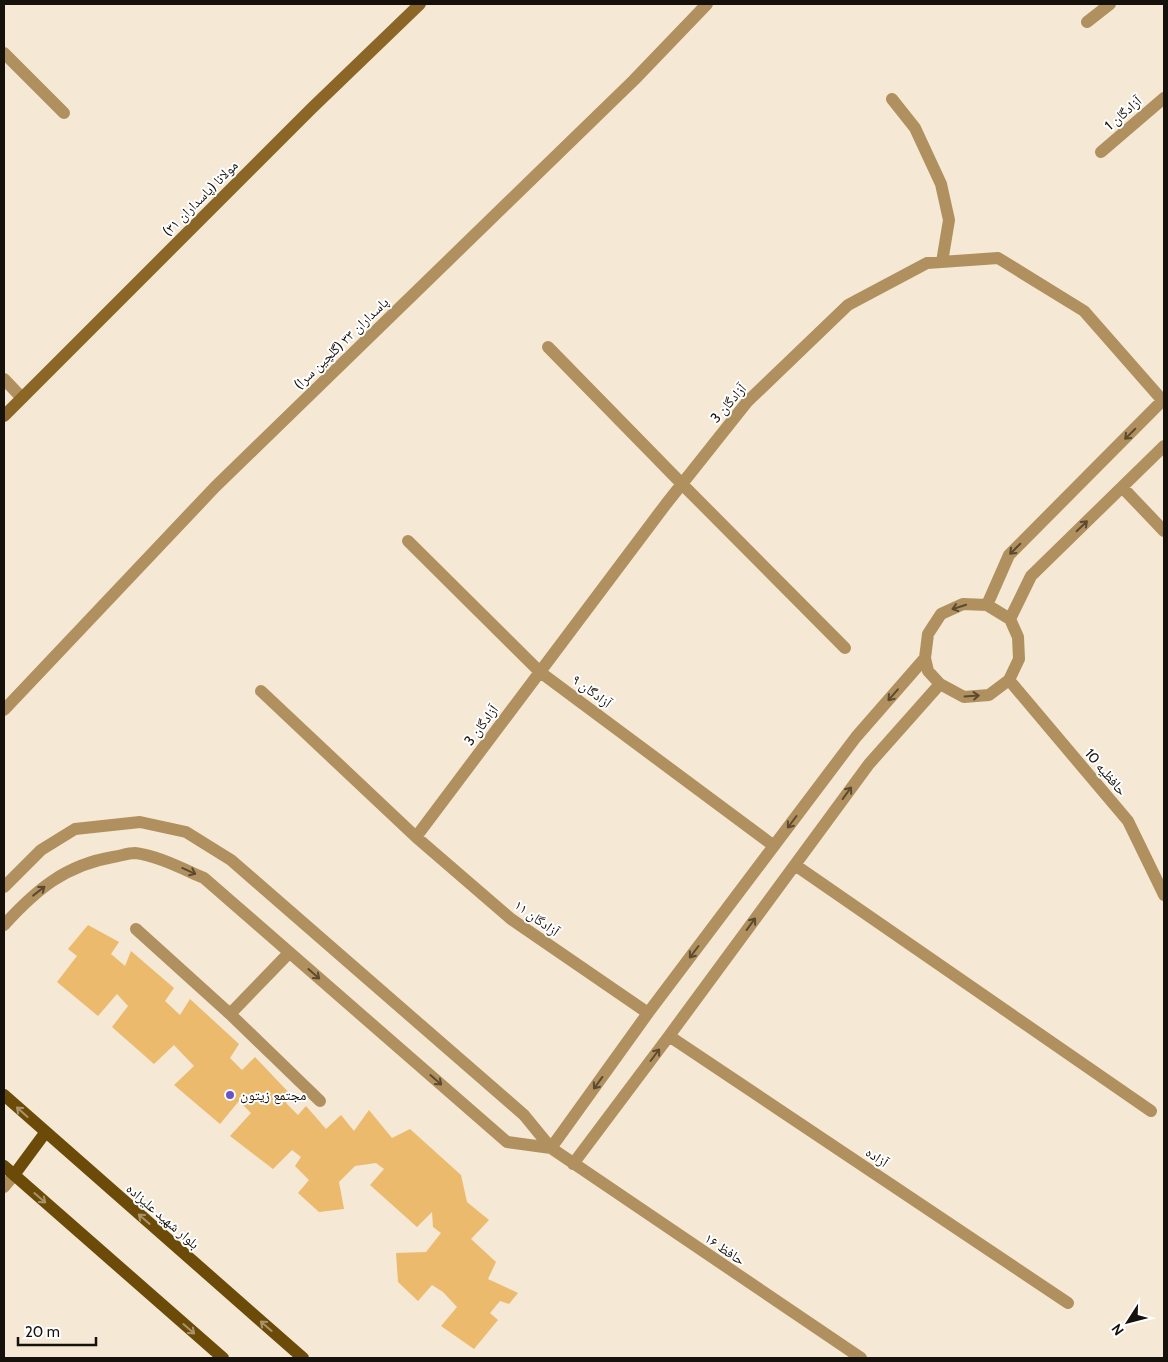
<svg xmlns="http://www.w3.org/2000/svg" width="1168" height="1362" viewBox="0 0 1168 1362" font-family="Cabin,'Noto Naskh Arabic',sans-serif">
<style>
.building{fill:#ebba6d}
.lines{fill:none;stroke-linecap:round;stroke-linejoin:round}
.street{stroke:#b0905f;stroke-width:12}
.secondary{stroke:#8c6626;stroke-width:12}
.primary{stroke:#6c4b09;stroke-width:12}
.oneway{stroke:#5b4a30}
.oneway2{stroke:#a7936b}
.poi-dot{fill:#6951ca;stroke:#fff;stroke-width:2}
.labels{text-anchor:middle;stroke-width:4;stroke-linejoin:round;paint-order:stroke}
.street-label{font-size:14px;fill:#16110a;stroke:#fff}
.poi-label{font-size:14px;fill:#16110a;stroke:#fff;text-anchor:start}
</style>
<rect width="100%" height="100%" fill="#f5e8d4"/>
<path class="building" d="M88,925L119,942L111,954L125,966L131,951L174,988L165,1001L180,1015L190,999L239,1044L230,1058L242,1070L255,1057L293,1097L286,1103L298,1115L306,1106L326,1129L341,1115L354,1131L369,1110L392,1138L410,1129L461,1175L467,1202L489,1220L471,1239L496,1262L488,1279L518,1293L509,1304L500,1301L490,1313L498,1320L474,1349L441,1326L457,1307L443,1292L432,1285L418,1301L398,1282L396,1253L426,1252L441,1233L433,1227L432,1212L417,1227L370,1185L384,1169L376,1163L355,1166L339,1182L344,1209L319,1212L298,1193L309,1180L295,1166L301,1157L292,1150L273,1169L230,1136L251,1113L239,1101L220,1124L174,1085L194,1066L174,1045L154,1064L112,1027L128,1006L117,994L98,1016L57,982L77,956L68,949Z"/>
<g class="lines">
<path class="street" d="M1087,22L1110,4
M4,53L64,113
M892,99L915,128L941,184L949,220L942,262
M1101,152L1164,98
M548,347L682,484L845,648
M4,379L22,398
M1122,487L1164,531
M408,541L540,672L774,846
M987,605L1009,555L1164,399
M1010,619L1031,576L1164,446
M1009,680L1128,821L1164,895
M261,691L416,837L511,919L648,1013
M4,710L215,487L634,80L707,4
M416,837L666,504L747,402L848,305L927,263L998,258L1084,311L1163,401
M795,865L1151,1111
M4,887L41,850L75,829L140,822L186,832L231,860L524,1115L551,1148L507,1142L204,878C185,870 156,855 135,853C128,853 120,856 113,857C65,865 36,890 4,925
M136,929L230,1014
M289,953L230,1014L320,1101
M669,1036L1068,1303
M573,1164L669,1036L869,764L940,684
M4,1187L14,1175
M861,1358L551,1148L648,1013L856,737L925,658L928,634L941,614L963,604L987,605L1010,619L1018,637L1019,659L1009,680L989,695L964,697L940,684L928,671L925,658"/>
<path class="secondary" d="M4,416L311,109L420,4"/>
<path class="primary" d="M4,1095L303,1358
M4,1166L223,1358
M14,1175L45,1133"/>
</g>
<defs><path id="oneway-shaft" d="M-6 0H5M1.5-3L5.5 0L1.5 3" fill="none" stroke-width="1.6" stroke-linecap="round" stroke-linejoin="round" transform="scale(1.25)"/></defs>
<g class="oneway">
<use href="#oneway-shaft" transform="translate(1130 434) rotate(135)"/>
<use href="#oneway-shaft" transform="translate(1082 526) rotate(-44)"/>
<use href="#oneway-shaft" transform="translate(1015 549) rotate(135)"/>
<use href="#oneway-shaft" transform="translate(959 607) rotate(162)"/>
<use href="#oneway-shaft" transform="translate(893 695) rotate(131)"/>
<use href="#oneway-shaft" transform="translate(972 696) rotate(-4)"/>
<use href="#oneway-shaft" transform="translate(847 793) rotate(-54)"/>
<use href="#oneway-shaft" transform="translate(792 822) rotate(127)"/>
<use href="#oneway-shaft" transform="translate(189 871) rotate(24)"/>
<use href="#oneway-shaft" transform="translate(39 891) rotate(-38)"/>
<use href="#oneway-shaft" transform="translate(751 924) rotate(-54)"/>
<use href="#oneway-shaft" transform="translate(694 952) rotate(127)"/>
<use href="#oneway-shaft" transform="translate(314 974) rotate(41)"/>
<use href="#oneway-shaft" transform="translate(655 1055) rotate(-53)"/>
<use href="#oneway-shaft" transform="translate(436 1080) rotate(41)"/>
<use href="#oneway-shaft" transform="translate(598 1083) rotate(126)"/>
</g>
<g class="oneway2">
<use href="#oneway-shaft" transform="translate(22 1112) rotate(-138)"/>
<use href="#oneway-shaft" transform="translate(40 1198) rotate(41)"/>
<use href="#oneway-shaft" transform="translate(144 1219) rotate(-139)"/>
<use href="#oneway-shaft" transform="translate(266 1326) rotate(-139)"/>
<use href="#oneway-shaft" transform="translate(189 1329) rotate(41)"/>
</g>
<circle class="poi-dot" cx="230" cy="1095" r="5"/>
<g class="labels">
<g class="street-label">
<text transform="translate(1123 113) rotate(-41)" y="5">آزادگان 1</text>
<text transform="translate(200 198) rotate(-45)" y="5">مولانا (پاسداران ۳۱)</text>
<text transform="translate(341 343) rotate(-44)" y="5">پاسداران ۳۳ (گلچین سرا)</text>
<text transform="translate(728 403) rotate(-49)" y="5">آزادگان 3</text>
<text transform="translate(592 691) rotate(37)" y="5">آزادگان ۹</text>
<text transform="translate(481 725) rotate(-53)" y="5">آزادگان 3</text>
<text transform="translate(1106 772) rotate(50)" y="5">حافظیه 10</text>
<text transform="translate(537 918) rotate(36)" y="5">آزادگان ۱۱</text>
<text transform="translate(877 1157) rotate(34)" y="5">آزاده</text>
<text transform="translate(163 1216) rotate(41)" y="5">بلوار شهید علیزاده</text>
<text transform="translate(725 1249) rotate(34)" y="5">حافظ ۱۶</text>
</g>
<g class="poi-label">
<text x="240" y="1100">مجتمع زیتون</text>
</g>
</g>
<rect width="1168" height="1362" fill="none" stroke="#16110a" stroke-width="10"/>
<g transform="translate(1128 1322) rotate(234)" stroke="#ffffff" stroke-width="4" paint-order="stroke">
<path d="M0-4L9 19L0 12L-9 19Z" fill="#16110a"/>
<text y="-8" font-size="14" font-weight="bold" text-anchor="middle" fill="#16110a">N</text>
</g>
<path d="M18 1337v8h78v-8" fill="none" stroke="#16110a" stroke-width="2.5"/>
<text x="25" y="1337" font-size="15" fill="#16110a" stroke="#ffffff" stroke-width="4" paint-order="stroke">20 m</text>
</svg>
